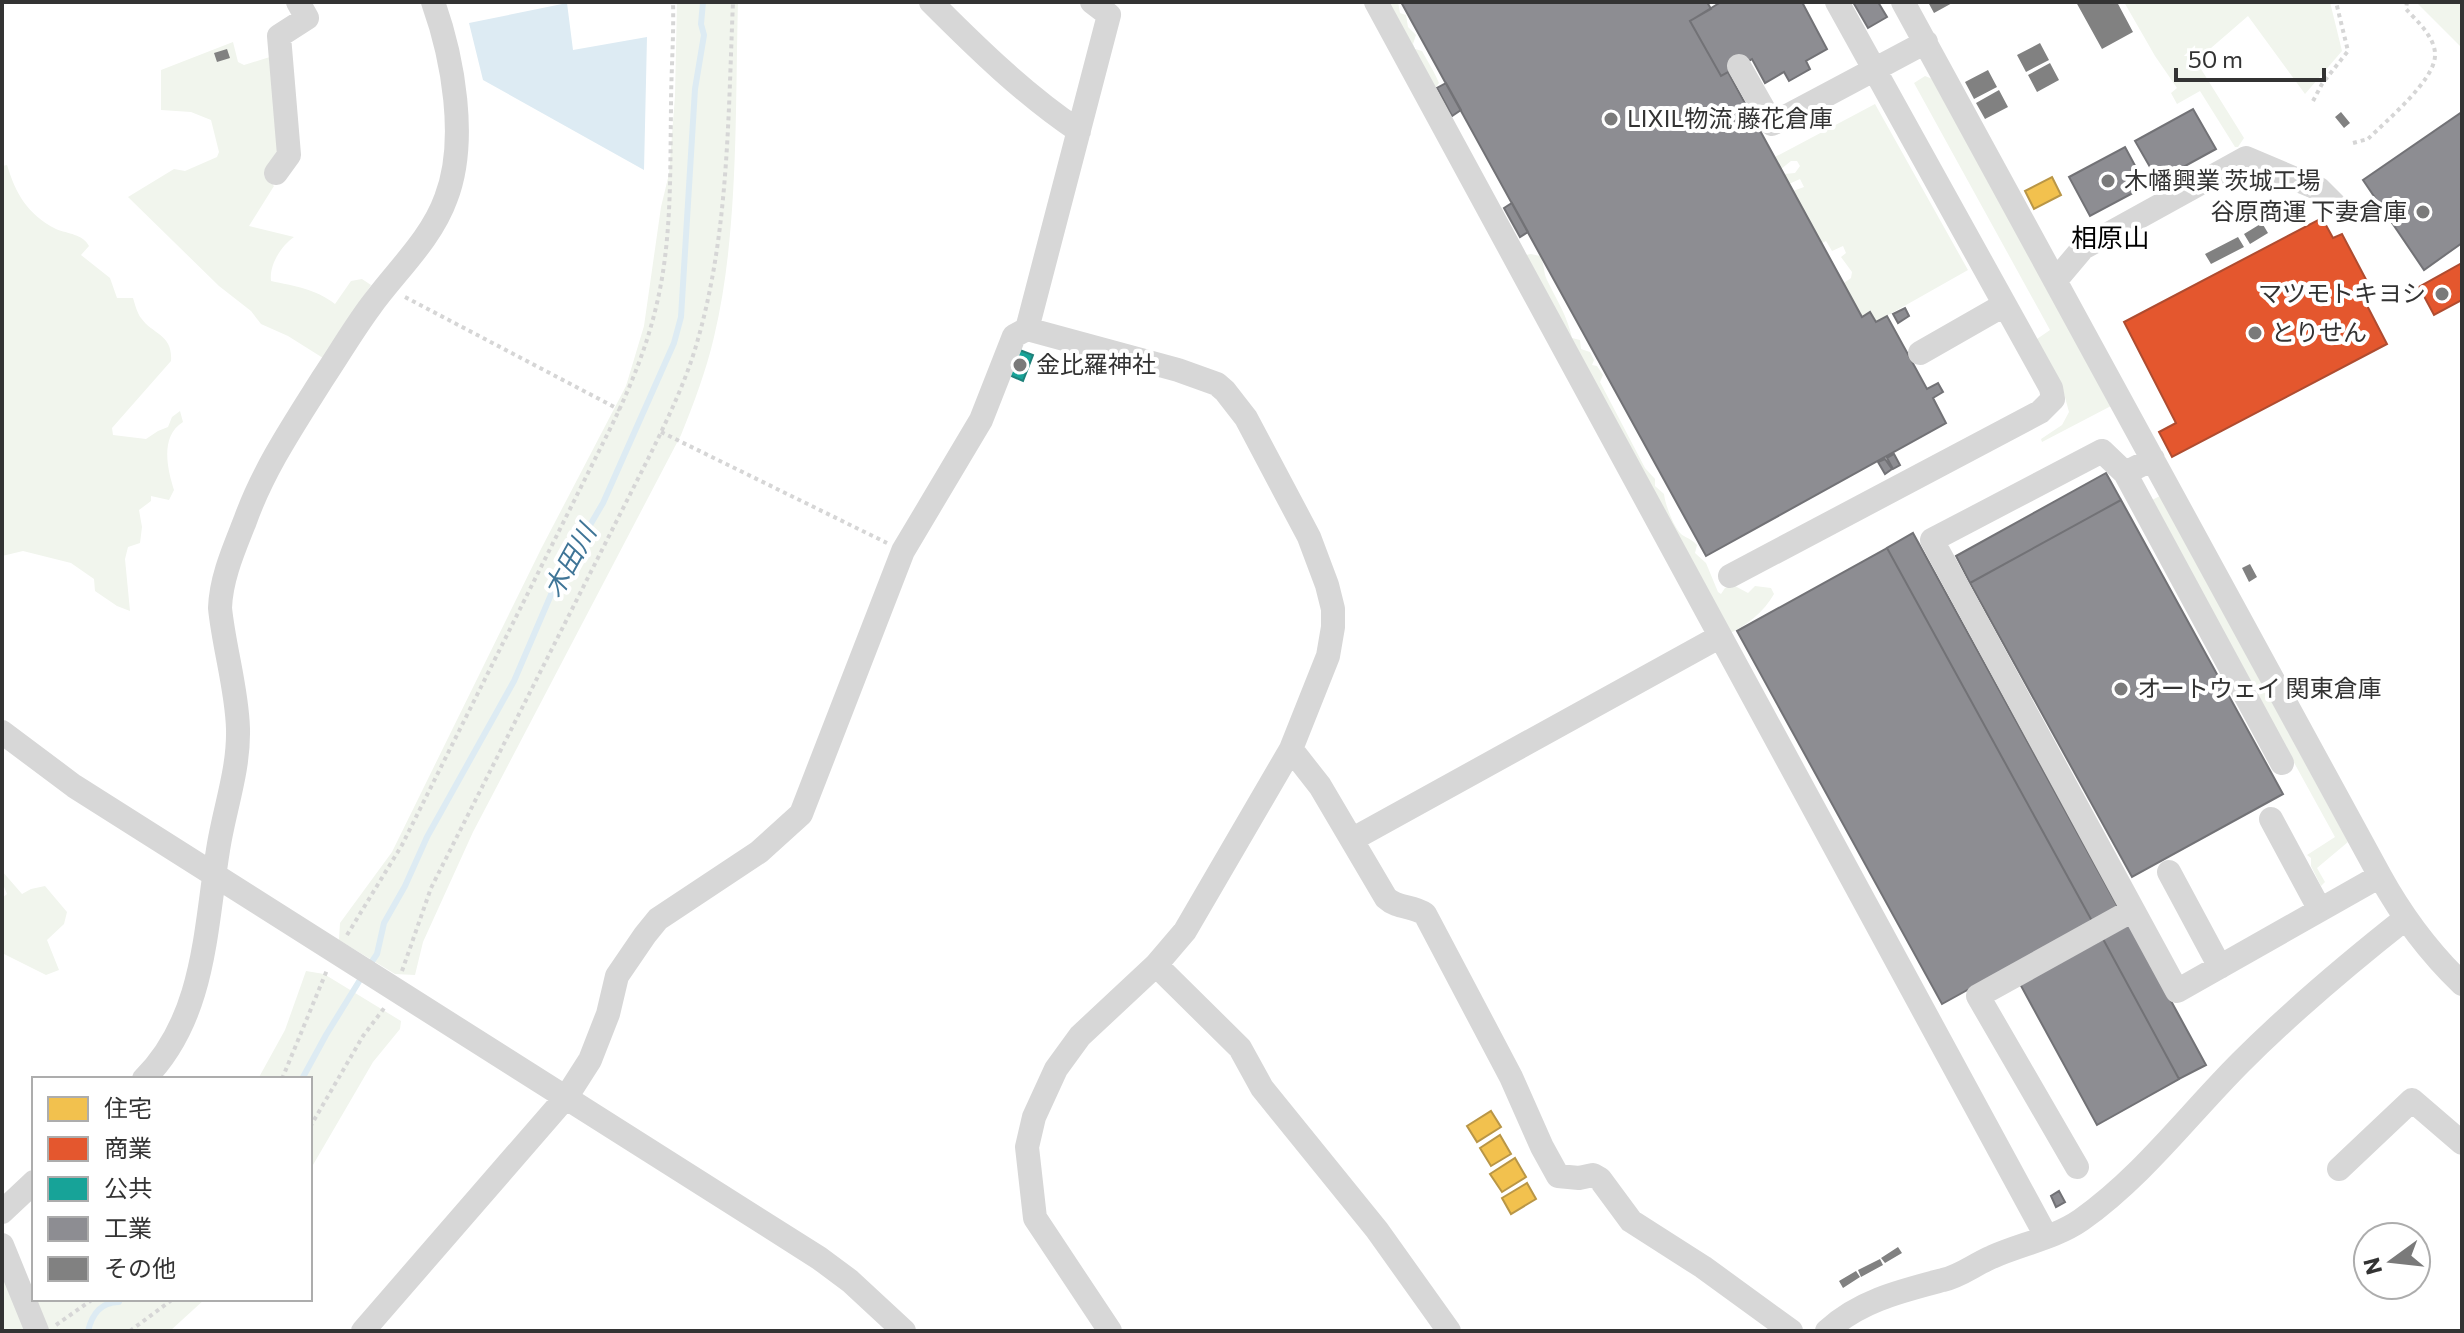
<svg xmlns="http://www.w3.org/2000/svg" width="2464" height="1333" viewBox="0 0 2464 1333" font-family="Commissioner,'Noto Sans JP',sans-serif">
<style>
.green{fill:#f1f5ed}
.water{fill:#ddebf3}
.homes{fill:#f2c14e;stroke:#b99646;stroke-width:2}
.shops{fill:#e4572e;stroke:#af4c30;stroke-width:2}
.public{fill:#17a398;stroke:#1f817a;stroke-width:2}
.industry{fill:#8d8d92;stroke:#727276;stroke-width:2}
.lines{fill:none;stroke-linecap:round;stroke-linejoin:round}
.stream{stroke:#ddebf3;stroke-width:6}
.building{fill:#818181}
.path{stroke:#d6d6d6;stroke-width:4;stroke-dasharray:4 4;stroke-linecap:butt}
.minor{stroke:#d7d7d7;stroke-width:24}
.poi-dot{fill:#7a7a7a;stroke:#fff;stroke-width:3}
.labels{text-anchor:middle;stroke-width:8;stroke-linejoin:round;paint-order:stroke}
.poi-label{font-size:24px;fill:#333;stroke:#fff;text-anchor:start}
.neighbourhood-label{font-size:26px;fill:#000;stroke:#fff}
.water-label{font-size:26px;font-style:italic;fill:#3f7597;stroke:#fff}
</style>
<rect width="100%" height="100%" fill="#fff"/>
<path class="green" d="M677,2H738C735,110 739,232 714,337C706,371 694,403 681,435L473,832L423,942L415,975L395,974L339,940L340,923L392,852L541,549L626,386L644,326L661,207L669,174L675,96Z
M1378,2H1398L1400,13L1406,15L1408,27L1416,35L1413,44L1415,49L1422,51C1428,62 1434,71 1439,83L1436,87L1437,91Z
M2124,2H2330L2342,51L2305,94L2248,16L2196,61L2244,138L2238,147H2235L2200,91L2177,104L2171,93L2177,88L2155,56Z
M2416,2H2462V48Z
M233,42L238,62L244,65L273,56L282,152L264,176L274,186L249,226L294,237C281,246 269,265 271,281C294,286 316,289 335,304L351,281L362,279L371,285L323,358L288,336L261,324L251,311L219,286L128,197L174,169L185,171L217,157L219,152L211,120L191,112L161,110V70Z
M1925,76L1935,80L2111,406L2042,442L2041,439L2062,425L2069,412L2063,390L2037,339L2050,330L1914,83Z
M1875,104L1968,270L1876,322L1870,313L1862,317L1844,283L1851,278L1852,272L1841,257L1846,253L1843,246L1832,251L1826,241L1822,243L1793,191L1804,187L1800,179L1789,184L1784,174L1795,173L1800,166L1797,161H1791L1781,169L1775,157Z
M7,165C16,194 27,214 56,229C68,234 83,234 89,246L81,255L110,278L117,298H133C135,304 137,313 141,318C153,335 173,334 171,361L112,428L113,435L146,439L158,431L168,427L172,417L180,411L183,422C160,436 167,468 174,490L169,500L151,496V501L139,510L142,527L140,543L128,547L125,559L130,611L117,606L95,591L94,579L71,563L23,551L2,556V166Z
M1531,254L1540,256C1545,265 1543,272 1547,280C1557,301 1567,315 1572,338L1580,340L1581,349L1590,352L1594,360L1592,365L1597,366L1603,375L1600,382L1645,468L1655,479V486L1664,494C1665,504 1673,525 1680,533C1685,538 1691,538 1697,545L1695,553L1706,563L1718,592L1721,594L1725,588L1733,585L1748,593L1755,586L1771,588L1774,594C1764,612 1746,626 1728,634L1526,255Z
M2160,496L2348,842L2317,868L2325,882L2321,886L2311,866V858L2307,855L2335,837L2150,501Z
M2,871L22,894L31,889L45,886L67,912L64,924L47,940L59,970L46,975L2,953V898L7,894L2,882Z
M306,971L324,974L401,1021L400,1029L373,1062L310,1170V1079H258L285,1030Z
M2,1265L28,1331H2Z
M29,1285L34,1288V1299H205L170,1331H44Z"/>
<path class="water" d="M567,3L573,50L647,37L644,170L483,80L469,23Z"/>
<path class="homes" d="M2052,177L2061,195L2034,209L2025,191Z
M1491,1111L1501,1127L1477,1142L1467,1126Z
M1500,1135L1511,1154L1491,1166L1480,1148Z
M1515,1158L1526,1177L1502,1192L1490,1174Z
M1527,1183L1536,1199L1511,1214L1502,1198Z"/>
<path class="shops" d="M2322,218L2333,238L2342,234L2370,287L2360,292L2387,344L2172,457L2159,432L2176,423L2124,322Z
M2462,263V300L2434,315L2419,287Z"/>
<path class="public" d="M1017,349L1033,355L1023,381L1007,374Z"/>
<path class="industry" d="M1401,2H1707L1711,9L1690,21L1721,76L1728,72L1862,317L1870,312L1876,322L1887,316L1927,389L1938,383L1943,392L1933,398L1946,423L1706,556Z
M1721,2H1802L1827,49L1806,61L1810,69L1789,81L1784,72L1765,83L1752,59L1721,76L1690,21Z
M1853,2H1878L1887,17L1868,28Z
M1446,83L1461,110L1452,116L1437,88Z
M2193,109L2216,149L2158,181L2135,141Z
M2462,112V243L2424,270L2363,180Z
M2125,147L2146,186L2090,216L2069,177Z
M1512,203L1528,232L1520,237L1504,208Z
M1905,308L1909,316L1898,323L1893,314Z
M1894,454L1900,465L1893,469L1887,458Z
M1885,459L1892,469L1885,474L1878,462Z
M2106,473L2121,500L1970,583L1956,556Z
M2121,500L2283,794L2132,877L1970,583Z
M1913,533L2118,907L2092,921L1887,548Z
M1887,548L2092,921L1942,1004L1737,631Z
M2129,924L2206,1065L2179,1079L2103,939Z
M2103,939L2179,1079L2097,1125L2020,984Z
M2059,1191L2065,1202L2056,1207L2051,1196Z"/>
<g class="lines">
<path class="stream" d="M369,966L377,954L384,923L405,886L427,837L514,681L556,583L603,503L674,343L681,317L695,89L704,35L701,24L703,2
M302,1079L326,1035L363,975
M88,1331C92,1315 100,1302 119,1302L120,1299"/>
</g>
<path class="building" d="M1928,2H1954L1934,13Z
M2076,2H2117L2133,32L2102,49Z
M2040,43L2049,60L2026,72L2017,55Z
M227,49L230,58L217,62L214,53Z
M2050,63L2059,80L2037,92L2028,75Z
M1988,70L1997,87L1974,99L1965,82Z
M1999,90L2008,107L1985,119L1976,103Z
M2341,112L2350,123L2344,128L2335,117Z
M2262,223L2268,233L2250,244L2244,234Z
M2238,237L2244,247L2211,264L2205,254Z
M2250,564L2257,577L2249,582L2242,568Z
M1898,1247L1902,1253L1885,1263L1881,1258Z
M1880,1259L1883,1265L1861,1277L1858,1270Z
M1856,1271L1860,1277L1843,1288L1839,1281Z"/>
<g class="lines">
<path class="path" d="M2313,101L2322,84L2348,51L2336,2
M2353,143L2368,139C2386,121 2434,81 2435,56C2436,38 2417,21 2406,9L2407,2
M405,297L620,410
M661,432L887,543
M347,935L402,845L610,429C630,388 647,347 657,303C672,239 670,171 671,107C671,72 674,37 673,2
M402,971L431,888L651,453C668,418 685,383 696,346C729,235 728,117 733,2
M282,1079L327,970
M310,1127L363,1036L385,1007
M56,1325L93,1299
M130,1331L173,1299"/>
<path class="minor" d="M931,2C977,48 1025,95 1079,131
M1376,2L2046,1236
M1903,2L2380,876C2402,916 2430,953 2462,984
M1739,66L1772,124L1926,42
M276,173L289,155L279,36L307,18L298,2
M2056,280L2083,248L2246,158L2319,189L2336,206
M1027,329L1109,15L1092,2
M1920,353L2004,305
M2153,459L2125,473L2102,451L1932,540L2177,991L2380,876
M2125,473L2282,763
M1730,576L2040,412L2053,399L2051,388L1837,2
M2,732L74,786L819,1258L850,1281L904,1331
M1291,749L1320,786L1386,898C1398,909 1412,905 1425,914L1511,1077L1542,1147L1558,1176L1579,1178L1593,1175L1600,1179L1631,1221L1703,1267L1791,1331
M2271,819L2320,910
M1353,839L1719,637
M2169,872L2220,967
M1156,965L1240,1048L1262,1088L1377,1230L1449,1331
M144,1079C205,1018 205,930 218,850C224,810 239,771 238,729C237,689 224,648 220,608C221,578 234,549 245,521C263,470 294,424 323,378C339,354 353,330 370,307C395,272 431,240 446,198C468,141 453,58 433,2
M2077,1167L1978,996L2133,910
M2339,1169L2412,1100L2462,1143
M2,1212L34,1182
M2,1245L37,1331
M363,1331L567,1096L590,1060L608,1014L617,976L645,935L658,919L759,852L801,814L903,551L981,420L1014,336L1027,329L1178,370L1217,384L1225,391L1246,418L1309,537L1327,585L1333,609V627L1328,656L1291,749L1185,931L1156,965L1080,1036L1056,1069L1034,1117L1027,1147L1035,1218L1110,1331
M1827,1331C1859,1301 1901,1291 1943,1280C1961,1276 1975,1264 1992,1257C2021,1244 2055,1238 2081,1220C2143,1176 2188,1115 2241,1062C2293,1010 2349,963 2406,918"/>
</g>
<g class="poi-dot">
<circle cx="1611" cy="119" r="8"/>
<circle cx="2108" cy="181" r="8"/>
<circle cx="2423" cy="212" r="8"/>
<circle cx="2442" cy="294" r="8"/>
<circle cx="2255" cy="333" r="8"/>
<circle cx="1020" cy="365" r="8"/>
<circle cx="2121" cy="689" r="8"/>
</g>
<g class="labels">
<g class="poi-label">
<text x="1627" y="127">LIXIL物流 藤花倉庫</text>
<text x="2124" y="189">木幡興業 茨城工場</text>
<text x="2407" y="220" text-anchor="end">谷原商運 下妻倉庫</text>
<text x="2426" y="302" text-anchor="end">マツモトキヨシ</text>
<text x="2271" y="341">とりせん</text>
<text x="1036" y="373">金比羅神社</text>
<text x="2137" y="697">オートウェイ 関東倉庫</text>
</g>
<g class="neighbourhood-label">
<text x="2110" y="247">相原山</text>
</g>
<g class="water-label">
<text transform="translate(570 561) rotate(-61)" y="9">木田川</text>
</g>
</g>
<rect width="2464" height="1333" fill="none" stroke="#333333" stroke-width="8"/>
<rect x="32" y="1077" width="280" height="224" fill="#ffffff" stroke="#adadad" stroke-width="2"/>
<rect x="48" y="1097" width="40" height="24" fill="#f2c14e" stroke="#adadad" stroke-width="2"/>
<text x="104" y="1117" font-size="24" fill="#333333">住宅</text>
<rect x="48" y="1137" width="40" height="24" fill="#e4572e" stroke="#adadad" stroke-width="2"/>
<text x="104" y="1157" font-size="24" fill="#333333">商業</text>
<rect x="48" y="1177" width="40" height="24" fill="#17a398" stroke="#adadad" stroke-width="2"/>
<text x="104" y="1197" font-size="24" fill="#333333">公共</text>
<rect x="48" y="1217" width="40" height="24" fill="#8d8d92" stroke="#adadad" stroke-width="2"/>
<text x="104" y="1237" font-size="24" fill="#333333">工業</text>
<rect x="48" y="1257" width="40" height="24" fill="#818181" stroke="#adadad" stroke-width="2"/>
<text x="104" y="1277" font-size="24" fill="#333333">その他</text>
<g transform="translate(2392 1261) rotate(255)"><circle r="38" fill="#ffffff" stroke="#adadad" stroke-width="2"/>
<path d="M0-6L14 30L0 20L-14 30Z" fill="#7a7a7a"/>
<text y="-12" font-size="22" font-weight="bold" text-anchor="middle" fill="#333333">N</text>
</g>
<path d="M2176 68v12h148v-12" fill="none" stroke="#333333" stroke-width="4"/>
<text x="2188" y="68" font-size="24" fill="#333333" stroke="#ffffff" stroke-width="6" paint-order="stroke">50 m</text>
</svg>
